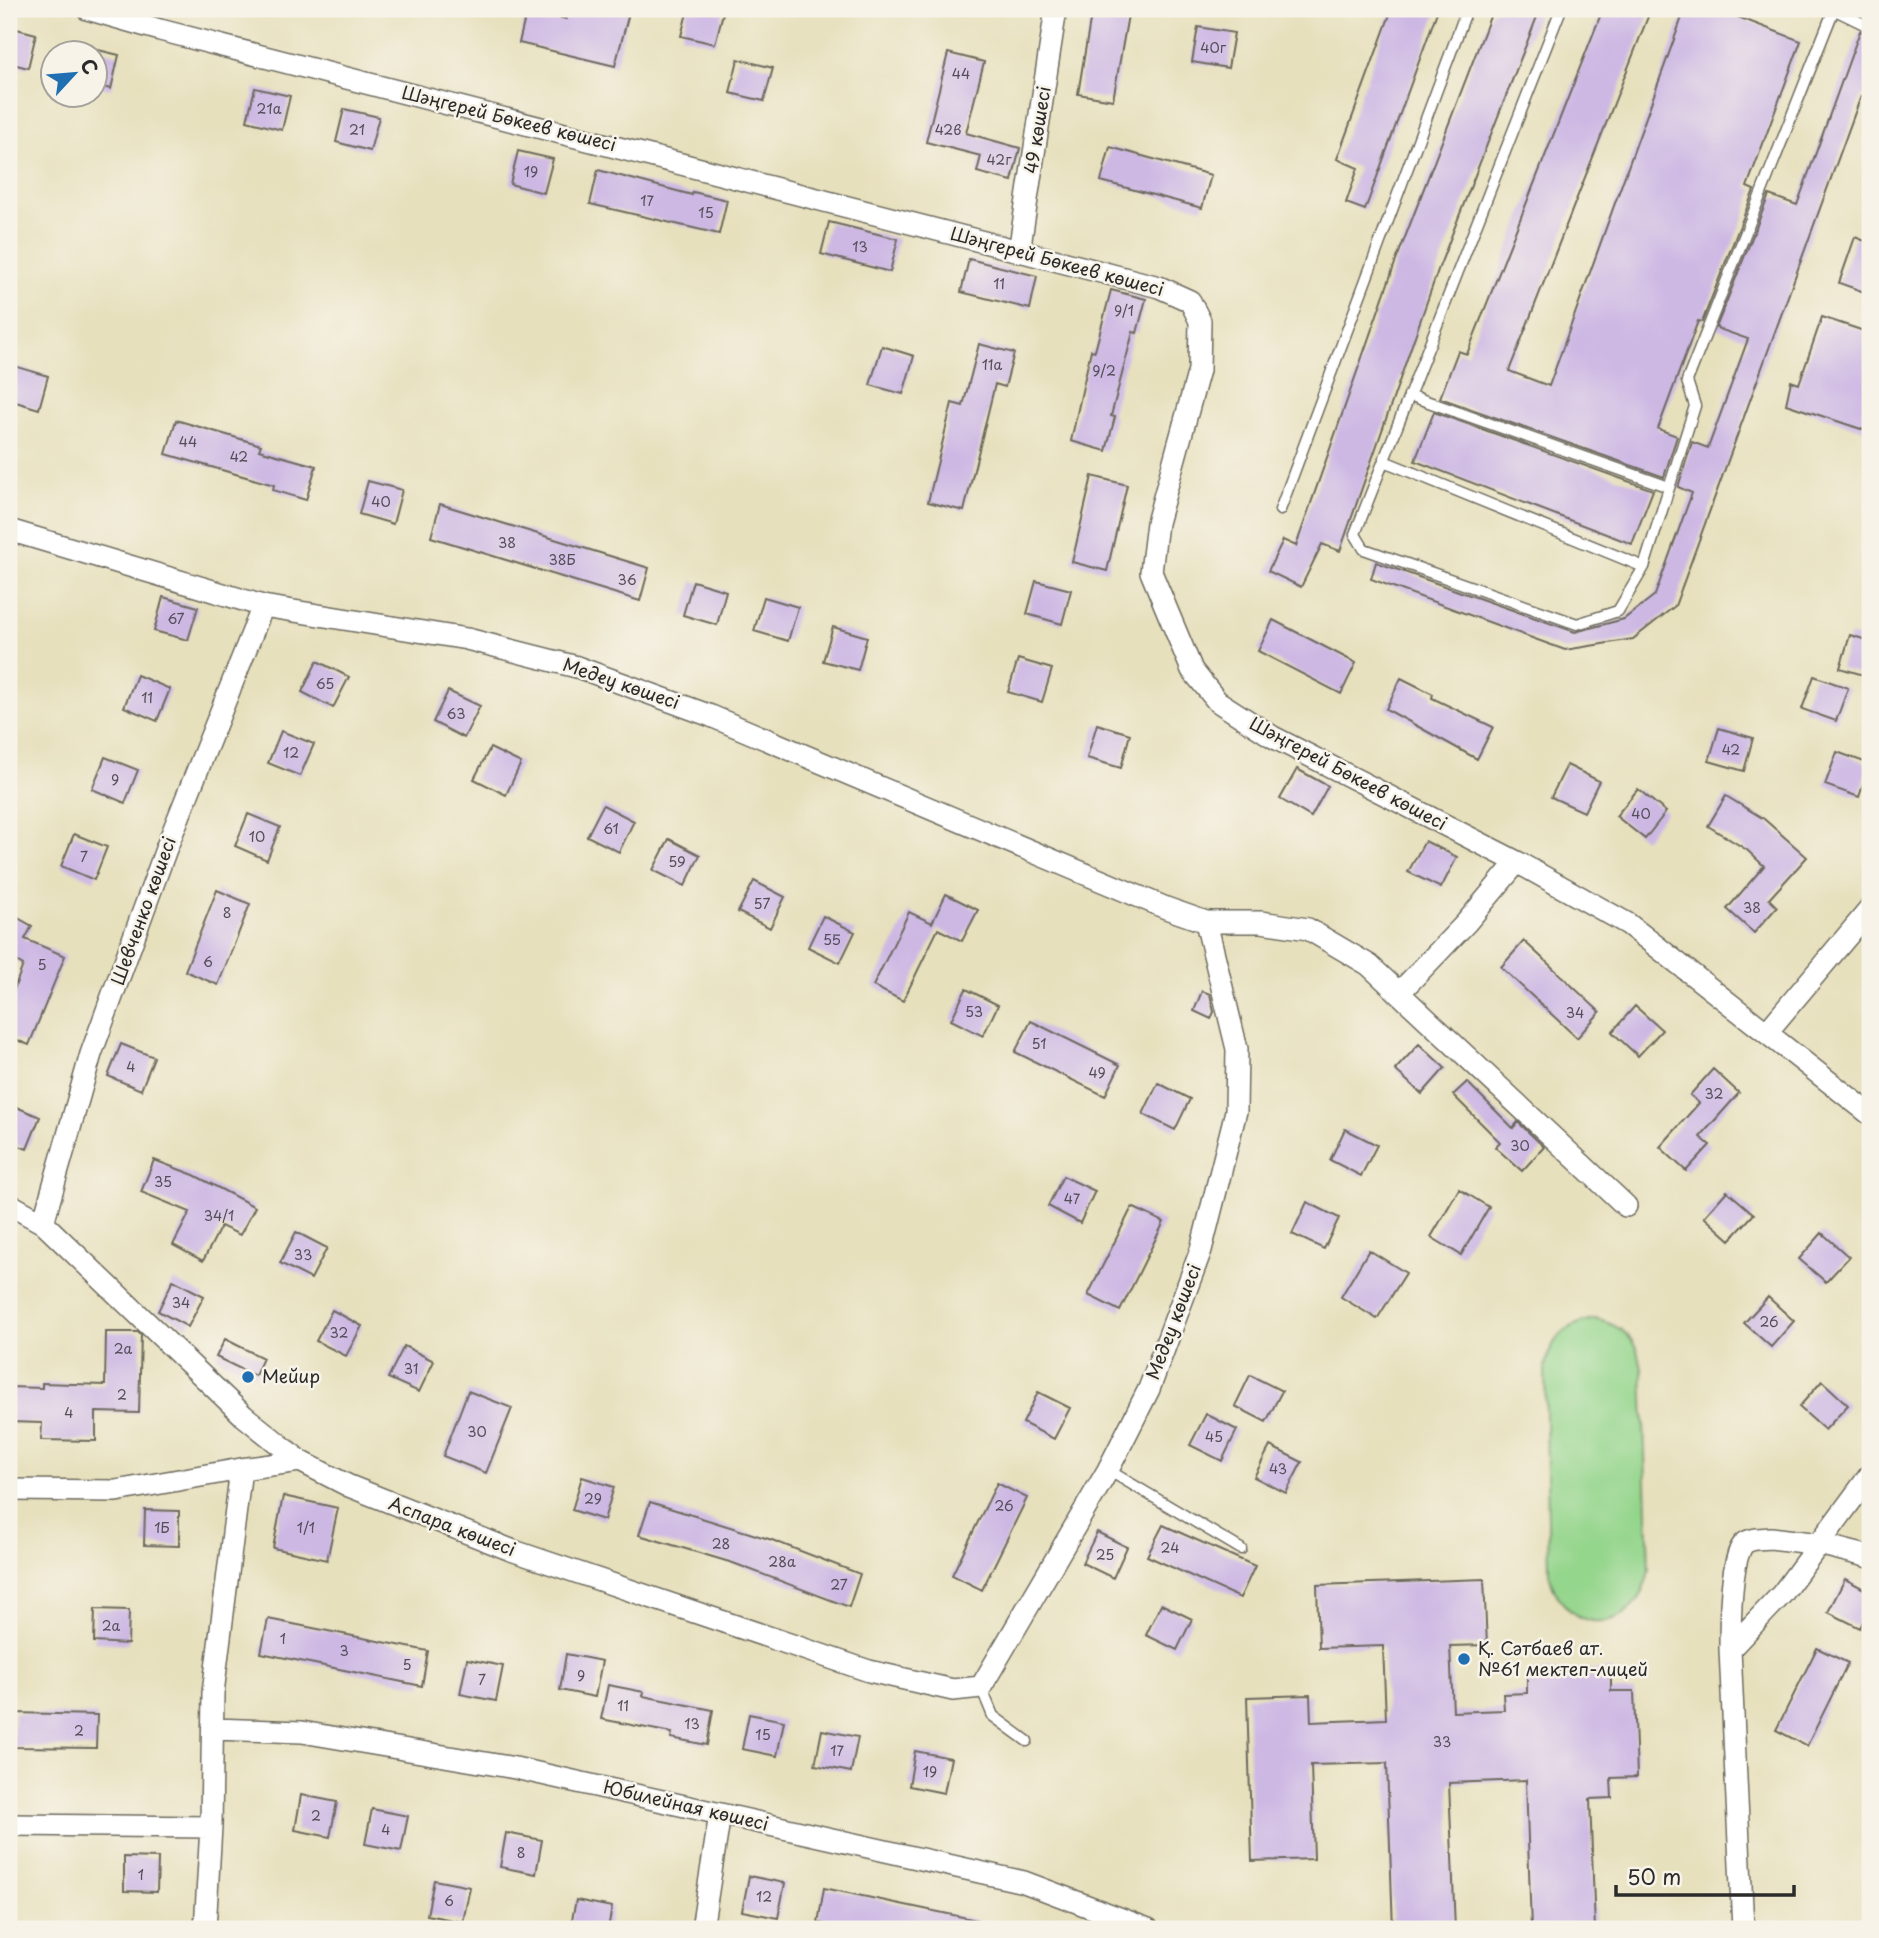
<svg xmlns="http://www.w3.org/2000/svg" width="1879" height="1938" viewBox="0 0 1879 1938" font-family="'Playpen Sans',sans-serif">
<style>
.green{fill:#95d68d;stroke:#60805c;stroke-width:2}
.building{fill:#cdb8e4}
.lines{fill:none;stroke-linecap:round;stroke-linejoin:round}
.service-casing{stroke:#6d6a5e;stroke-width:13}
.minor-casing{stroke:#6d6a5e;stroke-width:24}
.service{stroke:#fff;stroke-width:10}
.minor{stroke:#fff;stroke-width:21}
.poi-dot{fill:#1f6fb2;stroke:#f7f3e8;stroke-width:2.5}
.labels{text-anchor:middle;stroke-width:5;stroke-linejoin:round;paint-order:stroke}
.number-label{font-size:14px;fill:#544e59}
.street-label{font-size:18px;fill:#2b2b2b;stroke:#f7f3e8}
.poi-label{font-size:18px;fill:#2b2b2b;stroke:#f7f3e8;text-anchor:start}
</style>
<rect width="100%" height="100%" fill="#f7f3e8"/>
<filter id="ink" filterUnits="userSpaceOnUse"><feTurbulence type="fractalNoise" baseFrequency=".0143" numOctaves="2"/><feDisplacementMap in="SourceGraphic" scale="14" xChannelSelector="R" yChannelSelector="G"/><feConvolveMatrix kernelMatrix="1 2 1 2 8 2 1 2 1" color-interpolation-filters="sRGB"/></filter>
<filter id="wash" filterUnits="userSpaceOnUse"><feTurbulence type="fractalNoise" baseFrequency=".00686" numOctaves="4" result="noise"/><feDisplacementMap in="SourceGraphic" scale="28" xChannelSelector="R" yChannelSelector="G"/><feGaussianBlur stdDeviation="1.57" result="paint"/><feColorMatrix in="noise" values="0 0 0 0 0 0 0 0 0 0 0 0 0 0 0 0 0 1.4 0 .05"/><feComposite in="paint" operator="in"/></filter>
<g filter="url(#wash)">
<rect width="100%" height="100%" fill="#e7e0bd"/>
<path class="green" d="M1594,1319C1623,1325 1637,1339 1642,1368L1649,1570C1637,1637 1564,1639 1549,1573L1545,1367C1551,1338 1565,1325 1594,1319Z"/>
<g id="blocks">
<path class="building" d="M527,9L566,19L568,9H630L615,66L519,43Z
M688,9H724L715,44L681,36Z
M1092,9L1128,15L1113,100L1078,94Z
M1392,9H1438L1365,210L1346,203L1358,168L1337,159Z
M1493,9H1540L1438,270L1340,551L1322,544L1301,587L1268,571L1283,540L1296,546L1394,266Z
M1603,9H1651L1509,371L1549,386L1685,9H1732L1730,14L1801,41L1747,187L1754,190L1702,322L1698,321L1658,429L1677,436L1664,477L1440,398L1458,351L1467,354Z
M9,27L36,34L28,68L9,63Z
M1198,27L1234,33L1228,68L1192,62Z
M1860,31L1870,35V99L1861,96L1675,606L1633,639L1565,650L1371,579L1376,562L1575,632L1624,619L1655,595L1692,493L1678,487L1692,442L1708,448L1748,339L1716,328L1769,195L1797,205Z
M94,49L119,55L111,89L94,85Z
M948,53L984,62L966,133L1020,148L1012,181L977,172L981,156L926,142Z
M738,59L773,68L764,101L730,93Z
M255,88L290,96L282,130L247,121Z
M344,109L379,117L370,151L336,142Z
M1110,147L1211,175L1202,208L1101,181Z
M518,151L553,159L544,193L510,184Z
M598,170L692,195L693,192L727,200L719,234L590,204Z
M829,222L898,239L890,272L821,254Z
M1855,237L1870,243V294L1839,283Z
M969,259L1037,276L1030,309L961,292Z
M1111,290L1146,299L1137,333L1133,332L1111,416L1115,417L1106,451L1071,441L1091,350L1095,351Z
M1822,317L1870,333V432L1786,404L1791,381L1799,384Z
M979,344L1014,353L1005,387L995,384L964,511L928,502L952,403L963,406Z
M882,346L914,356L903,394L870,385Z
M14,366L48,376L39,409L9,400V383Z
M1434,412L1653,490L1632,544L1415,461Z
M176,420L261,445L259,450L316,466L306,500L273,490L274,485L166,454Z
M1092,476L1127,485L1107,571L1072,562Z
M368,481L402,490L393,524L359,514Z
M440,504L649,568L640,601L431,537Z
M693,581L726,591L717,625L683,615Z
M1036,581L1071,590L1062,624L1027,614Z
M163,597L198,607L188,640L154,631Z
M764,597L798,607L788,641L754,631Z
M1273,620L1356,663L1341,694L1258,651Z
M833,627L867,637L858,670L823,661Z
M1850,635L1870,641V677L1840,668Z
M1018,659L1052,669L1042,702L1008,692Z
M317,661L349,677L333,708L302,692Z
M137,675L170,689L157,721L124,707Z
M1814,676L1848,688L1836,721L1802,709Z
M1401,678L1433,694L1432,698L1493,727L1477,759L1386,709Z
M448,691L480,706L464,738L433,722Z
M1097,724L1130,734L1121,768L1087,758Z
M1719,728L1753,738L1744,771L1709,761Z
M281,731L314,744L300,776L268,763Z
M490,748L521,763L506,795L474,779Z
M1837,752L1870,764L1859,797L1825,785Z
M105,757L138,770L125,803L92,789Z
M1567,765L1599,781L1584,812L1551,797Z
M1297,769L1328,786L1311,817L1280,799Z
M1638,789L1666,812L1645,839L1616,816Z
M1726,796L1764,819L1807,857L1769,899L1777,907L1754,933L1727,909L1764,866L1747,850L1708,826Z
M603,805L634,821L619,852L587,836Z
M248,814L280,827L267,860L235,846Z
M74,834L107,847L94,880L61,866Z
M669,839L700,855L685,886L653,870Z
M1425,841L1457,857L1441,888L1408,872Z
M754,881L785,897L770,928L738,912Z
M217,890L250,904L218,985L185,971Z
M946,894L978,910L962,941L938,929L903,1001L873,986L909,912L932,923Z
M9,913L32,926L25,939L65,956L29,1045L9,1037V1003L23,965L13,959L9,967Z
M823,916L855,932L840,963L808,947Z
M1524,941L1600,1012L1577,1038L1501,967Z
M966,989L998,1005L983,1036L951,1020Z
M1202,991L1210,994L1214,1012L1211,1019L1194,1011Z
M1635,1006L1662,1030L1638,1056L1612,1032Z
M1031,1021L1120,1065L1105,1096L1015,1052Z
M121,1044L154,1057L141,1090L108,1076Z
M1419,1044L1445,1068L1422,1094L1395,1070Z
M1713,1069L1739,1093L1700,1137L1710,1145L1686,1171L1660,1147L1699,1103L1690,1095Z
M1467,1082L1513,1128L1518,1122L1544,1147L1522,1171L1495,1147L1500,1142L1453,1095Z
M1158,1083L1190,1099L1175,1130L1143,1114Z
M9,1104L40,1117L27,1149L9,1142Z
M1345,1129L1377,1145L1361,1176L1330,1160Z
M154,1160L194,1175L255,1207L240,1235L221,1226L203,1261L173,1245L190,1212L141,1192Z
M1063,1176L1095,1191L1080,1223L1048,1206Z
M1459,1189L1489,1207L1461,1255L1431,1237Z
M1727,1191L1754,1214L1730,1240L1704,1217Z
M1307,1202L1339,1218L1324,1249L1292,1234Z
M1132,1207L1164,1222L1120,1311L1088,1295Z
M296,1232L327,1248L311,1279L280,1263Z
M1822,1233L1849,1257L1826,1282L1799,1259Z
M1369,1250L1406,1273L1377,1319L1341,1297Z
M173,1280L204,1296L188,1327L158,1311Z
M1768,1297L1794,1321L1771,1347L1744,1323Z
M332,1310L362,1326L346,1356L316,1341Z
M106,1332H138L141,1335L139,1413L96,1412V1441L41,1440L42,1423L9,1422V1387L42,1388V1383L105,1385Z
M225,1339L263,1358L255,1376L216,1357Z
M404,1346L434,1361L419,1392L388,1378Z
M1250,1375L1282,1391L1266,1422L1235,1406Z
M1822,1381L1848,1405L1825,1430L1799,1407Z
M468,1391L512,1408L486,1473L443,1456Z
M1038,1392L1070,1408L1054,1439L1023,1423Z
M1206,1414L1237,1430L1222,1461L1190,1445Z
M1270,1446L1302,1462L1286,1493L1254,1477Z
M582,1477L614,1487L604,1520L572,1510Z
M997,1483L1027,1498L982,1590L952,1575Z
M283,1496L338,1508L327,1560L273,1548Z
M650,1502L772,1540L860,1574L849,1607L733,1563L639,1535Z
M145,1510L179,1511V1546L144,1545Z
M1163,1525L1255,1566L1240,1598L1147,1556Z
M1097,1532L1127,1547L1113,1578L1082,1563Z
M1484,1579L1487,1645L1450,1646L1453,1712L1504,1710L1503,1694L1527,1693V1672L1611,1669V1691H1634L1637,1777L1611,1778L1612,1798L1590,1799L1595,1929H1531L1526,1780L1449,1783L1455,1929H1393L1387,1763L1311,1765L1314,1859L1252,1861L1247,1697L1310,1695L1311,1722L1386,1719L1383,1646L1319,1648L1317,1585Z
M1845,1579L1870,1592V1608L1860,1628L1828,1612Z
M1161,1604L1192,1619L1177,1650L1146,1635Z
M95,1609L129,1610L128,1644L94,1642Z
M268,1619L428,1651L422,1686L261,1653Z
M1817,1648L1848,1663L1807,1746L1776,1730Z
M566,1654L602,1661L595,1697L560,1690Z
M467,1659L503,1666L496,1701L460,1694Z
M608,1685L644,1692L643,1696L713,1710L707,1745L671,1738L672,1733L601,1719Z
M14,1713L97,1715L96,1748L13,1747Z
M749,1714L784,1721L777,1756L742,1749Z
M822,1730L858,1737L851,1772L815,1765Z
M915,1751L951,1758L944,1793L909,1786Z
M301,1795L337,1802L330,1837L295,1830Z
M372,1809L408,1816L401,1851L365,1844Z
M506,1833L542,1840L536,1874L500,1867Z
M124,1857L158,1858L157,1892L124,1891Z
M749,1876L785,1883L778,1918L742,1911Z
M434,1880L470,1887L463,1922L427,1915Z
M824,1888L977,1920L976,1929H850L818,1923Z
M576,1900L612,1907L608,1929H570Z"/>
</g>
</g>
<g filter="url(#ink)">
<use href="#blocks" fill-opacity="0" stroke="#6d6a5e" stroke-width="2"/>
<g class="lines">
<defs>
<path id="service" d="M1561,9L1355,534L1364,549L1577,624L1618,611L1644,567L1695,406L1687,381L1834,9
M1833,9L1870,27
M1409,395L1669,487
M1384,461L1644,567
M1280,510L1467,9
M1108,1470L1241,1549
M981,1687L993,1716L1027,1741"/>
<path id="minor" d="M87,9L160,30L1159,287L1190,301L1200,321L1199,370L1157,523L1151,572L1192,670L1217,701L1273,737L1517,862L1628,924L1870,1114
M1019,252L1056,9
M9,530L263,606L467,639L577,667L711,716L1166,908L1206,922H1261L1308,929L1369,965L1626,1206
M1400,992L1466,923L1517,862
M1767,1032L1870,909
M9,1204L43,1223L244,1416L300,1461L349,1486L511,1550L869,1671L953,1690L981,1687L1108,1470L1149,1389L1201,1250L1236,1111L1237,1049L1206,922
M43,1223L91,1054L166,849L263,606
M1870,1475L1819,1544L1870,1557
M9,1490L116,1491L241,1469
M1771,1538L1819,1544L1782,1594L1730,1649C1730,1629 1730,1553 1745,1543C1751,1538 1763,1539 1771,1538Z
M1730,1649L1743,1929
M214,1729L302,1732L515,1768L1024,1882L1148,1929
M9,1825L211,1827
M205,1929L211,1827L213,1693L241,1469L300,1461
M702,1929L720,1814"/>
</defs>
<use href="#service" class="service-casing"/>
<use href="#minor" class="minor-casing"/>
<use href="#service" class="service"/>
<use href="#minor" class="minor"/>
</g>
</g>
<g class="poi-dot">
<circle cx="248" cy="1377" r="7"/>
<circle cx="1464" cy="1659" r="7"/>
</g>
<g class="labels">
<g class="number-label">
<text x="1213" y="53">40г</text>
<text x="961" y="79">44</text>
<text x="269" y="114">21а</text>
<text x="357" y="135">21</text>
<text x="948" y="135">42в</text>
<text x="999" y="165">42г</text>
<text x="531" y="177">19</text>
<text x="647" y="206">17</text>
<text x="706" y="218">15</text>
<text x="860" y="252">13</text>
<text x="999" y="289">11</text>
<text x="1124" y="316">9/1</text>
<text x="992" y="370">11а</text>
<text x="1104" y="376">9/2</text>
<text x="188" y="447">44</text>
<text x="239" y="462">42</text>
<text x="381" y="507">40</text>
<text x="507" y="548">38</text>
<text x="562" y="565">38Б</text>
<text x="627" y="585">36</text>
<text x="176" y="624">67</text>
<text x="325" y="689">65</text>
<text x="147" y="703">11</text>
<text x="456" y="719">63</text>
<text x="1731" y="755">42</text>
<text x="291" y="758">12</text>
<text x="115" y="785">9</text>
<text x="1641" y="819">40</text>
<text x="611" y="834">61</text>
<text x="257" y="842">10</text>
<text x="84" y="862">7</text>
<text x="677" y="867">59</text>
<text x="762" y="909">57</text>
<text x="1752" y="913">38</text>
<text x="227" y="918">8</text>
<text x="832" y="945">55</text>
<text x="208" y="967">6</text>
<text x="42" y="970">5</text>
<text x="974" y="1017">53</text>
<text x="1575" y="1018">34</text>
<text x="1039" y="1049">51</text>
<text x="131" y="1072">4</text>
<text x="1097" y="1078">49</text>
<text x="1714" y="1099">32</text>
<text x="1520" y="1151">30</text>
<text x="163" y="1187">35</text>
<text x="1072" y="1204">47</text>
<text x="219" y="1221">34/1</text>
<text x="303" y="1260">33</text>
<text x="181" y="1308">34</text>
<text x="1769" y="1327">26</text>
<text x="339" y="1338">32</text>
<text x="123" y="1354">2а</text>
<text x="411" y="1374">31</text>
<text x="122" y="1400">2</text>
<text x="69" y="1418">4</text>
<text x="477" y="1437">30</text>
<text x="1214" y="1442">45</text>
<text x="1278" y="1474">43</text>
<text x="593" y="1504">29</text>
<text x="1004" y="1511">26</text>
<text x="162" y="1533">1Б</text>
<text x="306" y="1533">1/1</text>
<text x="721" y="1549">28</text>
<text x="1170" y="1553">24</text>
<text x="1105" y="1560">25</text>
<text x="782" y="1567">28а</text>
<text x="839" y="1590">27</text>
<text x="111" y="1631">2а</text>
<text x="283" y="1644">1</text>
<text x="344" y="1656">3</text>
<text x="407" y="1670">5</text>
<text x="581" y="1681">9</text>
<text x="482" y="1685">7</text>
<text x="623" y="1711">11</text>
<text x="692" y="1729">13</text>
<text x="79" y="1736">2</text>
<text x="763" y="1740">15</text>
<text x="1442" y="1747">33</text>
<text x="837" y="1756">17</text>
<text x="930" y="1777">19</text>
<text x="316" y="1821">2</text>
<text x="386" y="1835">4</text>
<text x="521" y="1858">8</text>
<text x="141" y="1880">1</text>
<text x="764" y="1902">12</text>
<text x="449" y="1906">6</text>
</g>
<g class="street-label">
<text transform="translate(509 119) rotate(14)" y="6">Шәңгерей Бөкеев көшесі</text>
<text transform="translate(1038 130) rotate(-81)" y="6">49 көшесі</text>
<text transform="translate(1057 262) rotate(15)" y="6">Шәңгерей Бөкеев көшесі</text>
<text transform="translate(621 684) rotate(19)" y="6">Медеу көшесі</text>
<text transform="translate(1348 774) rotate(28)" y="6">Шәңгерей Бөкеев көшесі</text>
<text transform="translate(144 911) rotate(-70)" y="6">Шевченко көшесі</text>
<text transform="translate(1174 1322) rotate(-69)" y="6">Медеу көшесі</text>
<text transform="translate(452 1527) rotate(21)" y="6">Аспара көшесі</text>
<text transform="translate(686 1806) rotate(13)" y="6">Юбилейная көшесі</text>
</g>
<g class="poi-label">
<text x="262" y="1383">Мейир</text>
<text x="1478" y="1655">Қ. Сәтбаев ат.<tspan x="1478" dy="21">№61 мектеп-лицей</tspan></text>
</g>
</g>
<rect width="1879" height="1938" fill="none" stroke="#f7f3e8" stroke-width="35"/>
<g transform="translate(74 74) rotate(64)"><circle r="33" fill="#f7f3e8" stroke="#a5a39c" stroke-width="2"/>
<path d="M0-5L12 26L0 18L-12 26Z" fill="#1f6fb2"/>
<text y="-10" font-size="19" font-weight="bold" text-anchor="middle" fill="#2b2b2b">С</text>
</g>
<path d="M1616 1885v10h178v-10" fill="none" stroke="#2b2b2b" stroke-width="3.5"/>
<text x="1627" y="1885" font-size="21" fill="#2b2b2b" stroke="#f7f3e8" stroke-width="5" paint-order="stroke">50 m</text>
</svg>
